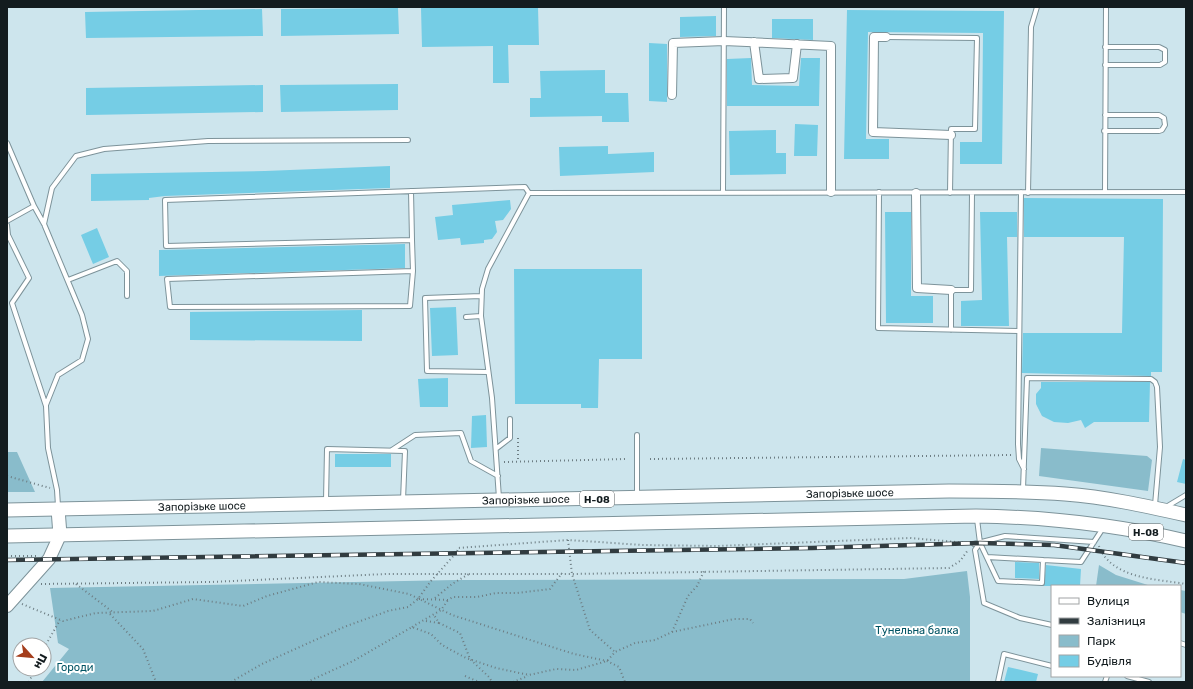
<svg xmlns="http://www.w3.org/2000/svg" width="1193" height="689" viewBox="0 0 1193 689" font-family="Rubik,sans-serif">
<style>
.green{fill:#89bccb}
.building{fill:#75cde5}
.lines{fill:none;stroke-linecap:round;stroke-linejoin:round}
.lane-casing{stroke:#7d939a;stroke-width:6}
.street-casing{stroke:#7d939a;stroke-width:10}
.secondary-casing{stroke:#7d939a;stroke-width:14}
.primary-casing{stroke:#7d939a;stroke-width:15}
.path{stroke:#6d7d83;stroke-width:2;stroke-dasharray:1 3;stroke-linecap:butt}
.lane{stroke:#fff;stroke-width:4}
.street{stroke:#fff;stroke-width:8}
.secondary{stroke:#fff;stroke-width:12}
.primary{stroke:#fff;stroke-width:13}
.rail-casing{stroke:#313c40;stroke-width:4.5}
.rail{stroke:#fff;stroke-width:3;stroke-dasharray:9;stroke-linecap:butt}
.labels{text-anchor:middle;stroke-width:4;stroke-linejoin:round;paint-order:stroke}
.shield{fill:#fff;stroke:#5a6062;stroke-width:1}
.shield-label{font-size:10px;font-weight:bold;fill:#131c1f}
.street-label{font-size:11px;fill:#131c1f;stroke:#fff}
.park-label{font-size:11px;fill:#005363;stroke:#fff}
</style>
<rect width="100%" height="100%" fill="#cde5ed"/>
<path class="green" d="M1041,448L1147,456L1152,460L1148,491L1039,476Z
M7,452H17L35,492H7Z
M1099,565L1116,575L1151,586H1096Z
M967,571L970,597V682H42L69,649L58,643L50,588L455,580L904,579Z
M1180,590L1186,591V614L1180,612Z"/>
<path class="building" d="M538,7L539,45H508L509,83H493V46L422,47L421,8Z
M398,8L399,34L281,36V9Z
M262,9L263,36L86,38L85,12Z
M847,10L1004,11L1002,164H960V142H982L983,33L868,32L866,139H889V159H844Z
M716,16V36L680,37V17Z
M772,19H813V40L772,38Z
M649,43L667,44V102L649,101Z
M751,58L752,85L799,86L801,58H820L819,106H727V59Z
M605,70V93H628L629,122H602V116L530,117V98H541L540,71Z
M398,84V110L281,112L280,85Z
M263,85V112L86,115V88Z
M795,124L818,125L817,156H794Z
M776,130V153H786V174L730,175L729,131Z
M608,146V154L654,152V172L560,176L559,147Z
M390,166V188L165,196L149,198V200L91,201V174L265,171Z
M1024,198L1163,199L1162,372H1151V376L1022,373L1023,333H1122L1124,237H1024Z
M510,200L511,209L503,220L495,221L497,232L492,239L484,240V243L461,245L460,238L438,240L435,217L453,215L452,205Z
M885,212H911V296H933V323H886Z
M980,212H1017V237H1007L1009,326H961V301L982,300Z
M97,228L109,257L93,264L81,235Z
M405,244V268L159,276V250Z
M514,269H642V359H599L598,408H581V404H515Z
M456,307L458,355L432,356L430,308Z
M362,310V341L190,340V312Z
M448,378V407H420L418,379Z
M1041,382H1150L1149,422H1094L1085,428L1081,420L1068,423L1054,422L1042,416L1036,404V394L1041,388Z
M486,415L487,447L471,448L472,416Z
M335,454H391V467H335Z
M1183,459L1186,460V484L1177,482Z
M1015,562L1039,563V579L1015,578Z
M1046,565L1081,569L1080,586H1044Z
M1008,667L1038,674L1036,682H1004Z"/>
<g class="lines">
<defs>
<path id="lane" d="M886,37L977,38L975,129H951L950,193
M1105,65H1160L1165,62V50L1159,47H1105
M1104,131H1159L1162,130L1165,125L1164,118L1159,115H1105
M7,143L34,206L44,224L82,315L88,339L82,360L58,375L46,405
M411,191L412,240L166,246L165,200L525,187L529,193L1186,192
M723,192L724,7
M879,192L878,328L1019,331
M1021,192L1018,444L1019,459L1024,469
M1105,192L1106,7
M1028,193L1031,27L1037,7
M7,221L34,206
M44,224L52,188L76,156L104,149L208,141L408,140
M7,225L8,235L29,278L12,303L46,406L48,448L57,490L58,506
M412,240L413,271L167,279L170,307L410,306L413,271
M68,280L117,261L127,271V296
M481,296L425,298L427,371L488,372
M466,317L481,316
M951,330V290H971L972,193
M637,435V495
M497,448L510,438V419
M392,450L415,435L461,433L471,461L498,476
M1023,489L1027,378L1151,379L1155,382L1157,387L1160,447L1155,505
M499,498L492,398L481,316L482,289L488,269L529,193
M326,501L327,449L405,451L403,500
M1166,507L1186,495
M977,519L980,543L998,581L1042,583L1043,560L1081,562L1103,528
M980,543L975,550L984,603L1020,618L1052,625
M974,544L1005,536L1094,542
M987,557L1043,560
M1180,643L1186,645
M1127,676L1149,682
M998,682L1004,654L1052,666
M1105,682L1107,676"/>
<path id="street" d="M886,37H874L873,132L951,135
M754,42L759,79L793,78L797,44
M672,95L673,43L724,41L831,46V192
M916,193L917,288L951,290"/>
<path id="secondary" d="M7,606L49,559L60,535"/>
<g id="primary">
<path d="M58,509L60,535"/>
<path id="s1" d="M7,510L949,491C988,491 1027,491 1065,494C1106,497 1146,506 1186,515"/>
<path d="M7,536L976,516C1048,517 1117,525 1186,541"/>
</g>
</defs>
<use href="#lane" class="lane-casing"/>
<use href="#street" class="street-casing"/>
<use href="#secondary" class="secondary-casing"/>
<use href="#primary" class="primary-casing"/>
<path class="path" d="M518,438V461
M650,459L1013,455
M504,462L626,459
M7,476L50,488
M568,540L572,574L590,630L615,652
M1099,546C1111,579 1157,579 1186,584
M7,556H38
M41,584L211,582L386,574H572L949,568L960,561L968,550
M76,584L114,613
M435,598L452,584L469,574
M419,599L448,600L453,597H477L496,593H517L550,589L562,573
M22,604L63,621L96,613L153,611L193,599L243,606L267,596L318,582L359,584L409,594L452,615L574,654L607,661L619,667L625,682
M110,614L143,649L156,682
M426,621L439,623L434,615
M439,623L460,633L470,659L489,677L492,682
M412,627L441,610L448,600
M672,632L734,619H750L753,623
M44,648L60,620
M465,676L479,682
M29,682L35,669
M231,682L262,664L344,627L388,611L408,607L418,599L431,581L457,552L458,548L568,540L643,545L718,546L910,538L968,543
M307,682L353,661L412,627L431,634L442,645L466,658L496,668L529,675L556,669L576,670L607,661L615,652L635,643L655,640L672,632L688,596L697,586L704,571
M513,682L528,676"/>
<use href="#lane" class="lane"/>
<use href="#street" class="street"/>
<use href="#secondary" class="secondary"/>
<use href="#primary" class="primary"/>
<defs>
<path id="rail" d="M7,560L812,548L980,543L1054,545L1186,563"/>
</defs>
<use href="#rail" class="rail-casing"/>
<use href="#rail" class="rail"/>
</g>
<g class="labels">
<g class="shield">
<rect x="580" y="491" width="34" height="16" rx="3"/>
<rect x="1129" y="524" width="34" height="16" rx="3"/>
</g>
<g class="shield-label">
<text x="597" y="503">Н-08</text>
<text x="1146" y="536">Н-08</text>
</g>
<g class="street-label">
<text dy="4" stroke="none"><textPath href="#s1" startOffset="843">Запорізьке шосе</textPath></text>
<text dy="4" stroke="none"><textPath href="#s1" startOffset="519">Запорізьке шосе</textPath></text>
<text dy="4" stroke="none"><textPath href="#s1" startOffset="195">Запорізьке шосе</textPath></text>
</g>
<g class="park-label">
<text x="917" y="634">Тунельна балка</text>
<text x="75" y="671">Городи</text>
</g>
</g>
<rect width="1193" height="689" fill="none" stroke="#131c1f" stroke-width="16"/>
<rect x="1051" y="585" width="130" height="92" fill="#ffffff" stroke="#a1a4a5"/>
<rect x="1059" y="598" width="20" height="6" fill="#ffffff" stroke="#a1a4a5"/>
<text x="1087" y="605" font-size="12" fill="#131c1f">Вулиця</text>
<rect x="1059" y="618" width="20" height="6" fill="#313c40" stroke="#a1a4a5"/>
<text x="1087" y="625" font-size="12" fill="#131c1f">Залізниця</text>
<rect x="1059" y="635" width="20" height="12" fill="#89bccb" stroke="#a1a4a5"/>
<text x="1087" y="645" font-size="12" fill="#131c1f">Парк</text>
<rect x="1059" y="655" width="20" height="12" fill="#75cde5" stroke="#a1a4a5"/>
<text x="1087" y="665" font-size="12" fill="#131c1f">Будівля</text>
<g transform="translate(32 657) rotate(117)"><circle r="19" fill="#ffffff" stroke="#a1a4a5"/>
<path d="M0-3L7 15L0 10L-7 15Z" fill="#a43d1c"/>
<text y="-6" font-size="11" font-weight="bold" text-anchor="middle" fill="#131c1f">Пн</text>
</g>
</svg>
